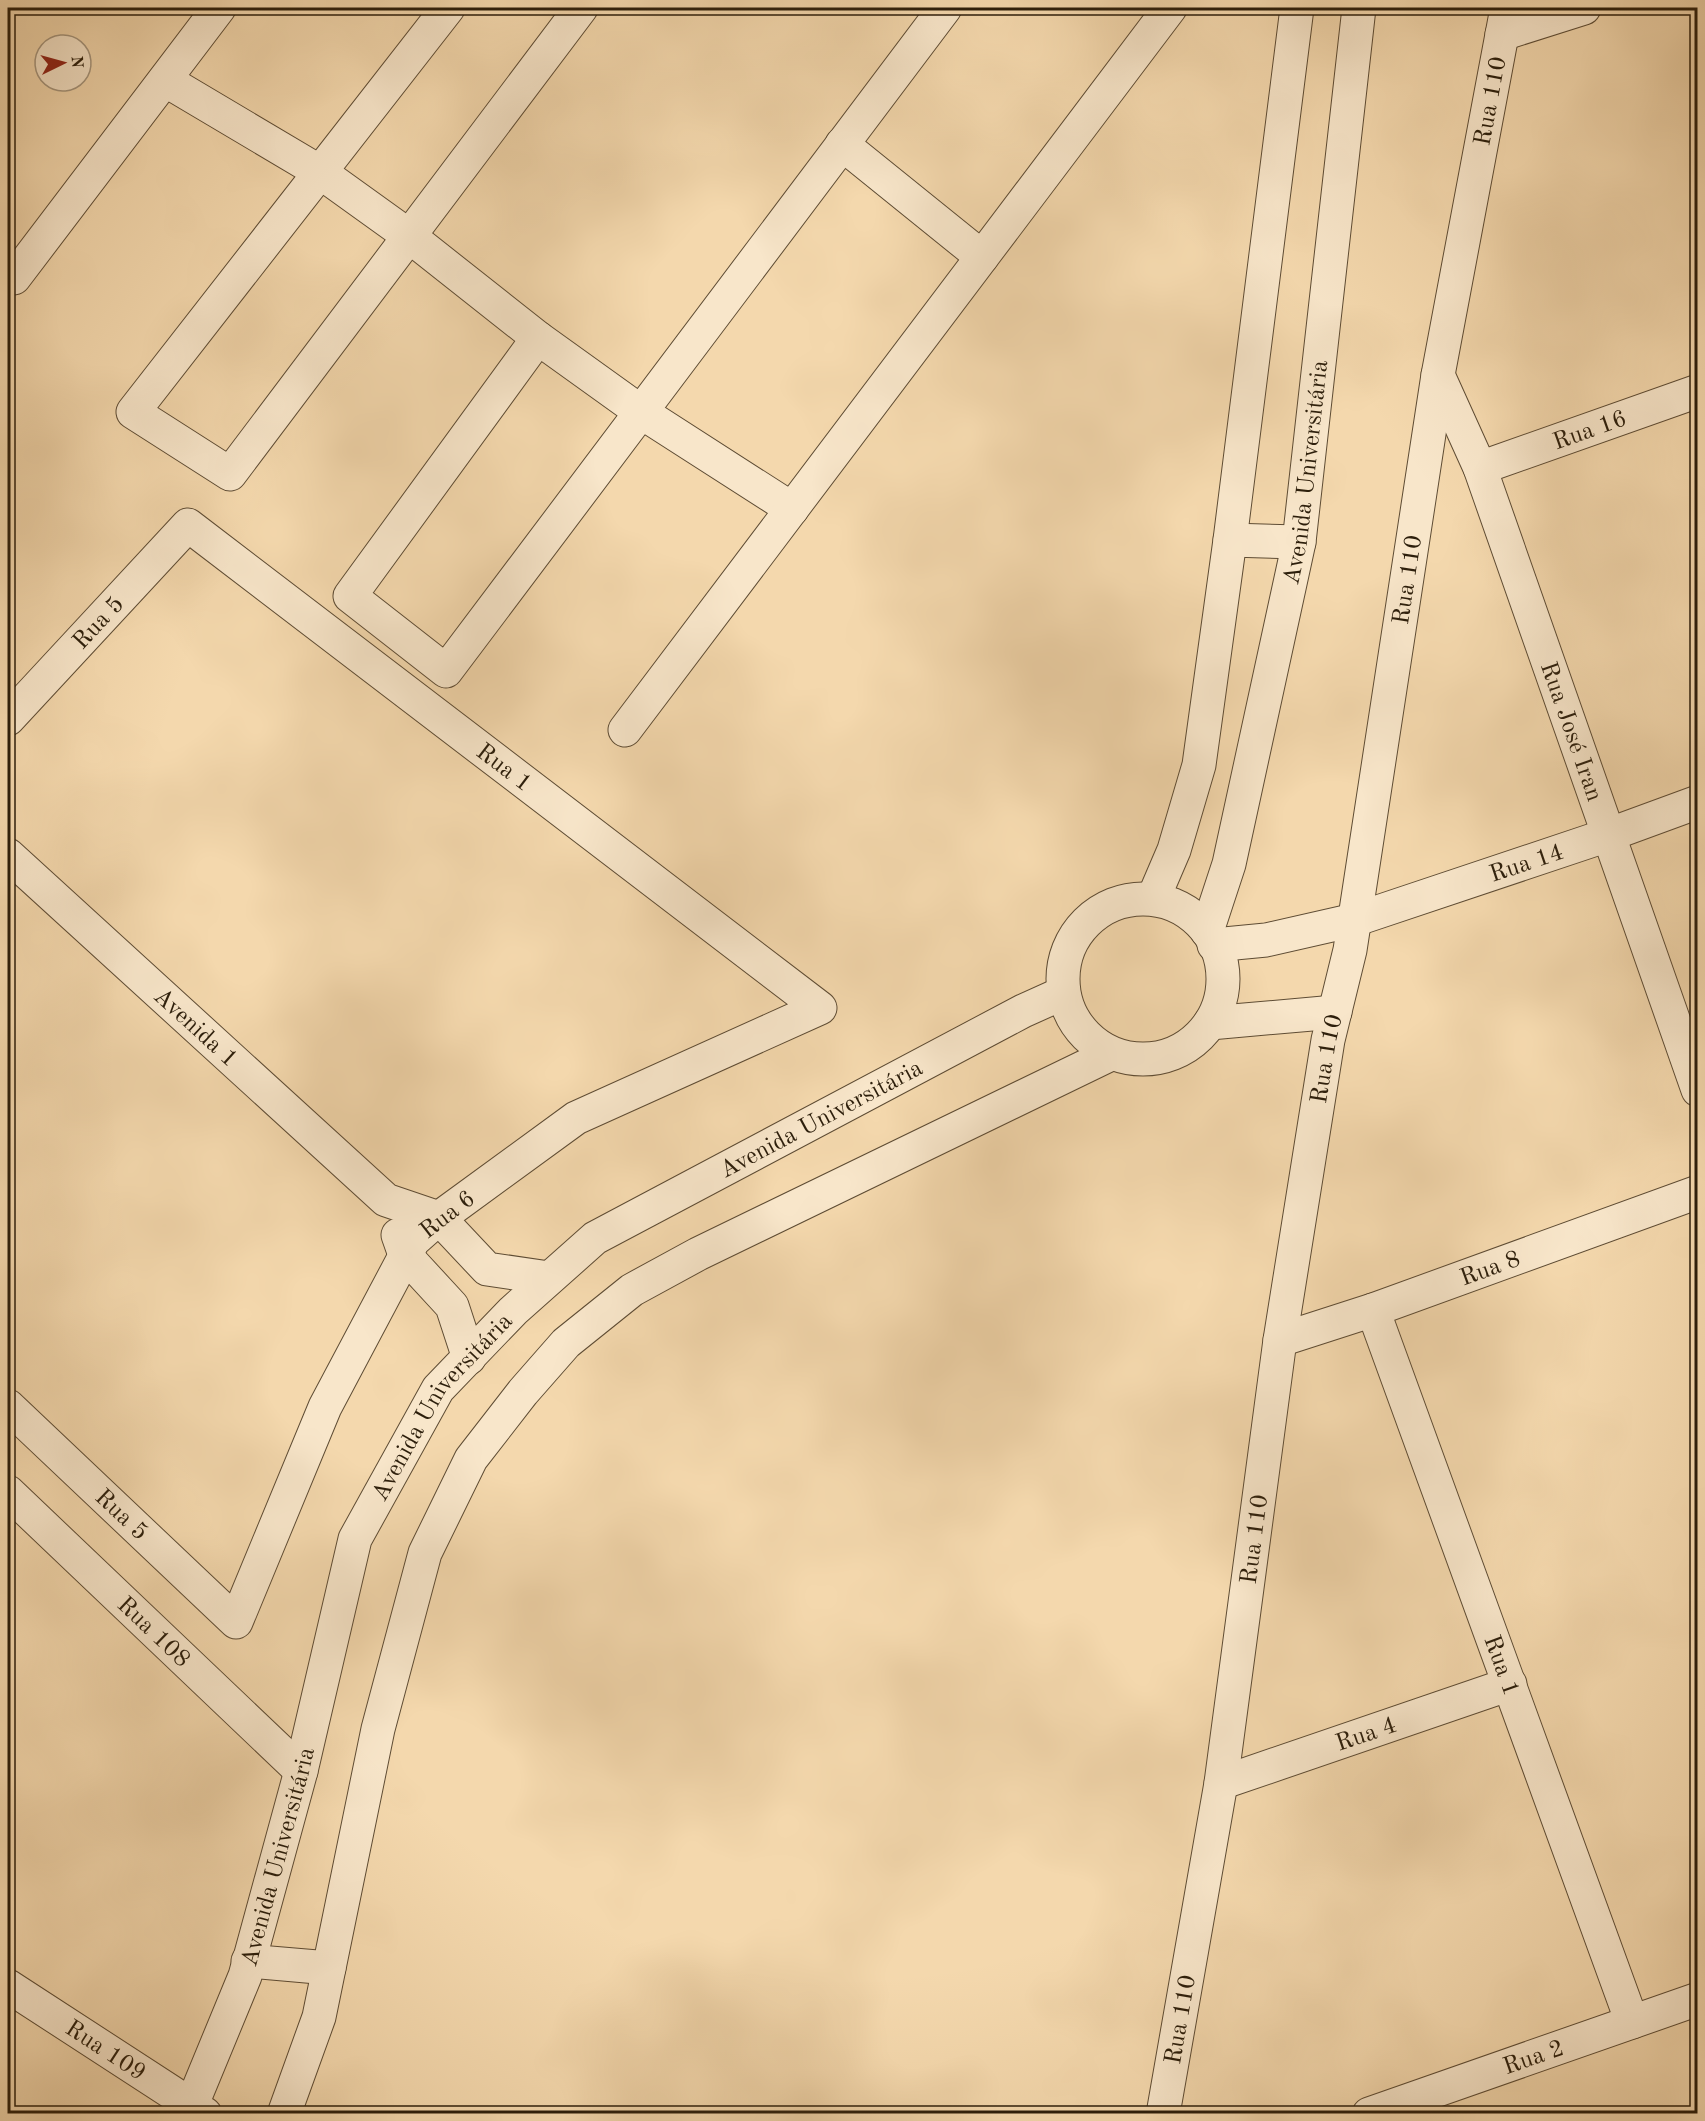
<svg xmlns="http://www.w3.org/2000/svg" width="1705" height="2121" font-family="'Old Standard TT',serif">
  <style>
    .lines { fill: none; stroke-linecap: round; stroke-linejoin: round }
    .minor-casing { stroke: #5e4c34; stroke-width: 35 }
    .minor { stroke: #f8e6ca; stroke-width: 33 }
    .labels { text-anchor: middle; stroke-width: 5; stroke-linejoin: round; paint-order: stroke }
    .street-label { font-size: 24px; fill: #2c1e0b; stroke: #f8e6ca }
  </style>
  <rect width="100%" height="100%" fill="#f4d8ad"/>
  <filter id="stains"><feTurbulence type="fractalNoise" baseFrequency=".00333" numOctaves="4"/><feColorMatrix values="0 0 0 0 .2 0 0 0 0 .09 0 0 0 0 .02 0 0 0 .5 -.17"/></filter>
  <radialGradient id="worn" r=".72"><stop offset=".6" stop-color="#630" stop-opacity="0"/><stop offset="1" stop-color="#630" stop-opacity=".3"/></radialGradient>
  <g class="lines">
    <g class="minor-casing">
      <g id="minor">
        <path d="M448,8L133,412L230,474L581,8"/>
        <path d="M1502,34L1584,8"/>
        <path d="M165,80L320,172L409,236L538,338L641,412L792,509"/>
        <path d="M842,144L982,257"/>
        <path d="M14,278L219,8"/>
        <path d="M538,338L350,596L446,671L945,8"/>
        <path id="s1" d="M1438,375L1480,468L1698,1090"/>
        <path id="s2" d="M1480,468L1698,391"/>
        <path d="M1230,540L1299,542"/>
        <path id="s3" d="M8,719L188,525L820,1008L576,1118L439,1218L413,1241L325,1407L236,1622L8,1406"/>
        <path d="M625,730L1170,8"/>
        <path id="s4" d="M8,855L386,1200L439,1218L487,1269L549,1278"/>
        <path d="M1153,899L1174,850L1199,765L1230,540L1297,8"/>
        <circle cx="1143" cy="979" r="80"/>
        <path id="s5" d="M1207,931L1229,864L1299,542L1359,8"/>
        <path id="s6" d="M1214,945L1266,940L1354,920L1608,835L1698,802"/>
        <path d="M1210,1023L1335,1012"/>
        <path d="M398,1235L405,1255L452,1306L469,1358"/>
        <path id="s7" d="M1373,1310L1632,2022"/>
        <path id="s8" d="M1280,1340L1373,1310L1698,1192"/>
        <path id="s9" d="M8,1492L301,1771"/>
        <path id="s10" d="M1221,1783L1510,1684"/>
        <path d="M248,1961L329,1968"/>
        <path id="s11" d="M8,1986L205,2114"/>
        <path id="s12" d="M188,2114L245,1976L301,1771L355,1539L438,1389L513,1311L595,1238L1023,1011L1063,993"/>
        <path d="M284,2114L319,2017L378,1729L425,1553L471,1459L523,1392L566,1343L632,1290L698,1254L1111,1054"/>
        <path id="s13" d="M1163,2114L1221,1783L1280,1340L1328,1040L1350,950L1438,375L1507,8"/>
        <path id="s14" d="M1369,2114L1698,1999"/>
      </g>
    </g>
    <use href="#minor" class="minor"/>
  </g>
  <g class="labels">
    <g class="street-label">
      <text dy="8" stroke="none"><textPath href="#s13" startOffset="2040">Rua 110</textPath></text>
      <text dy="8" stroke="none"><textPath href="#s2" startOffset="116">Rua 16</textPath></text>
      <text dy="8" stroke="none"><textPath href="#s5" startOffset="470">Avenida Universitária</textPath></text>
      <text dy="8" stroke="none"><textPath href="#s13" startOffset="1554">Rua 110</textPath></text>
      <text dy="8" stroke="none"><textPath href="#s3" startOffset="132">Rua 5</textPath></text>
      <text dy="8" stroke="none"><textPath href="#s1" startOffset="381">Rua José Iran</textPath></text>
      <text dy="8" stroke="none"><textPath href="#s3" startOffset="663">Rua 1</textPath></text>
      <text dy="8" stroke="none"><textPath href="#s6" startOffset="324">Rua 14</textPath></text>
      <text dy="8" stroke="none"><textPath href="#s4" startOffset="255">Avenida 1</textPath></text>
      <text dy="8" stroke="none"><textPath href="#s13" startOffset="1068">Rua 110</textPath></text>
      <text dy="8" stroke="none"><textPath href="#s12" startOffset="1245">Avenida Universitária</textPath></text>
      <text transform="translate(447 1214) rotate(-38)" y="8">Rua 6</text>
      <text dy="8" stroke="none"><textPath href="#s8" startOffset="222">Rua 8</textPath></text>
      <text dy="8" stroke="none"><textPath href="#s12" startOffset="759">Avenida Universitária</textPath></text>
      <text transform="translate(122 1514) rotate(43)" y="8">Rua 5</text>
      <text dy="8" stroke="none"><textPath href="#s13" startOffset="582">Rua 110</textPath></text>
      <text dy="8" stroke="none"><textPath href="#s9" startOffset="202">Rua 108</textPath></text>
      <text dy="8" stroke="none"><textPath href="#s7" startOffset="378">Rua 1</textPath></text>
      <text dy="8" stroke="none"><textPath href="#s10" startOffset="153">Rua 4</textPath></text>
      <text dy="8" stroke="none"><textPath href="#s12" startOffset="273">Avenida Universitária</textPath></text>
      <text dy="8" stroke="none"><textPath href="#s13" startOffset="96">Rua 110</textPath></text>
      <text dy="8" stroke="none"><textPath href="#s11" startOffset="117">Rua 109</textPath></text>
      <text dy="8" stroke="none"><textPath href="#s14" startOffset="174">Rua 2</textPath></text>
    </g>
  </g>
  <rect width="1705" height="2121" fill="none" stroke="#f4d8ad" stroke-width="30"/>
  <rect x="9" y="9" width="1687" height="2103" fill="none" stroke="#2c1e0b" stroke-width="3"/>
  <rect x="15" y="15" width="1675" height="2091" fill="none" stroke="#2c1e0b" stroke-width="1.5"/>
  <g transform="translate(63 63) rotate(85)"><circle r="28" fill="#f8e6ca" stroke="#a6967e" stroke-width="1.5"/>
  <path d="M0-4.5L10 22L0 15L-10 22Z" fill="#8f2418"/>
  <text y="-9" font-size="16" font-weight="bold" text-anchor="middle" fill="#2c1e0b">N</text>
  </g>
  <rect width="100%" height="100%" filter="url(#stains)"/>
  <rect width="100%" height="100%" fill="url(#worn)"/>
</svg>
